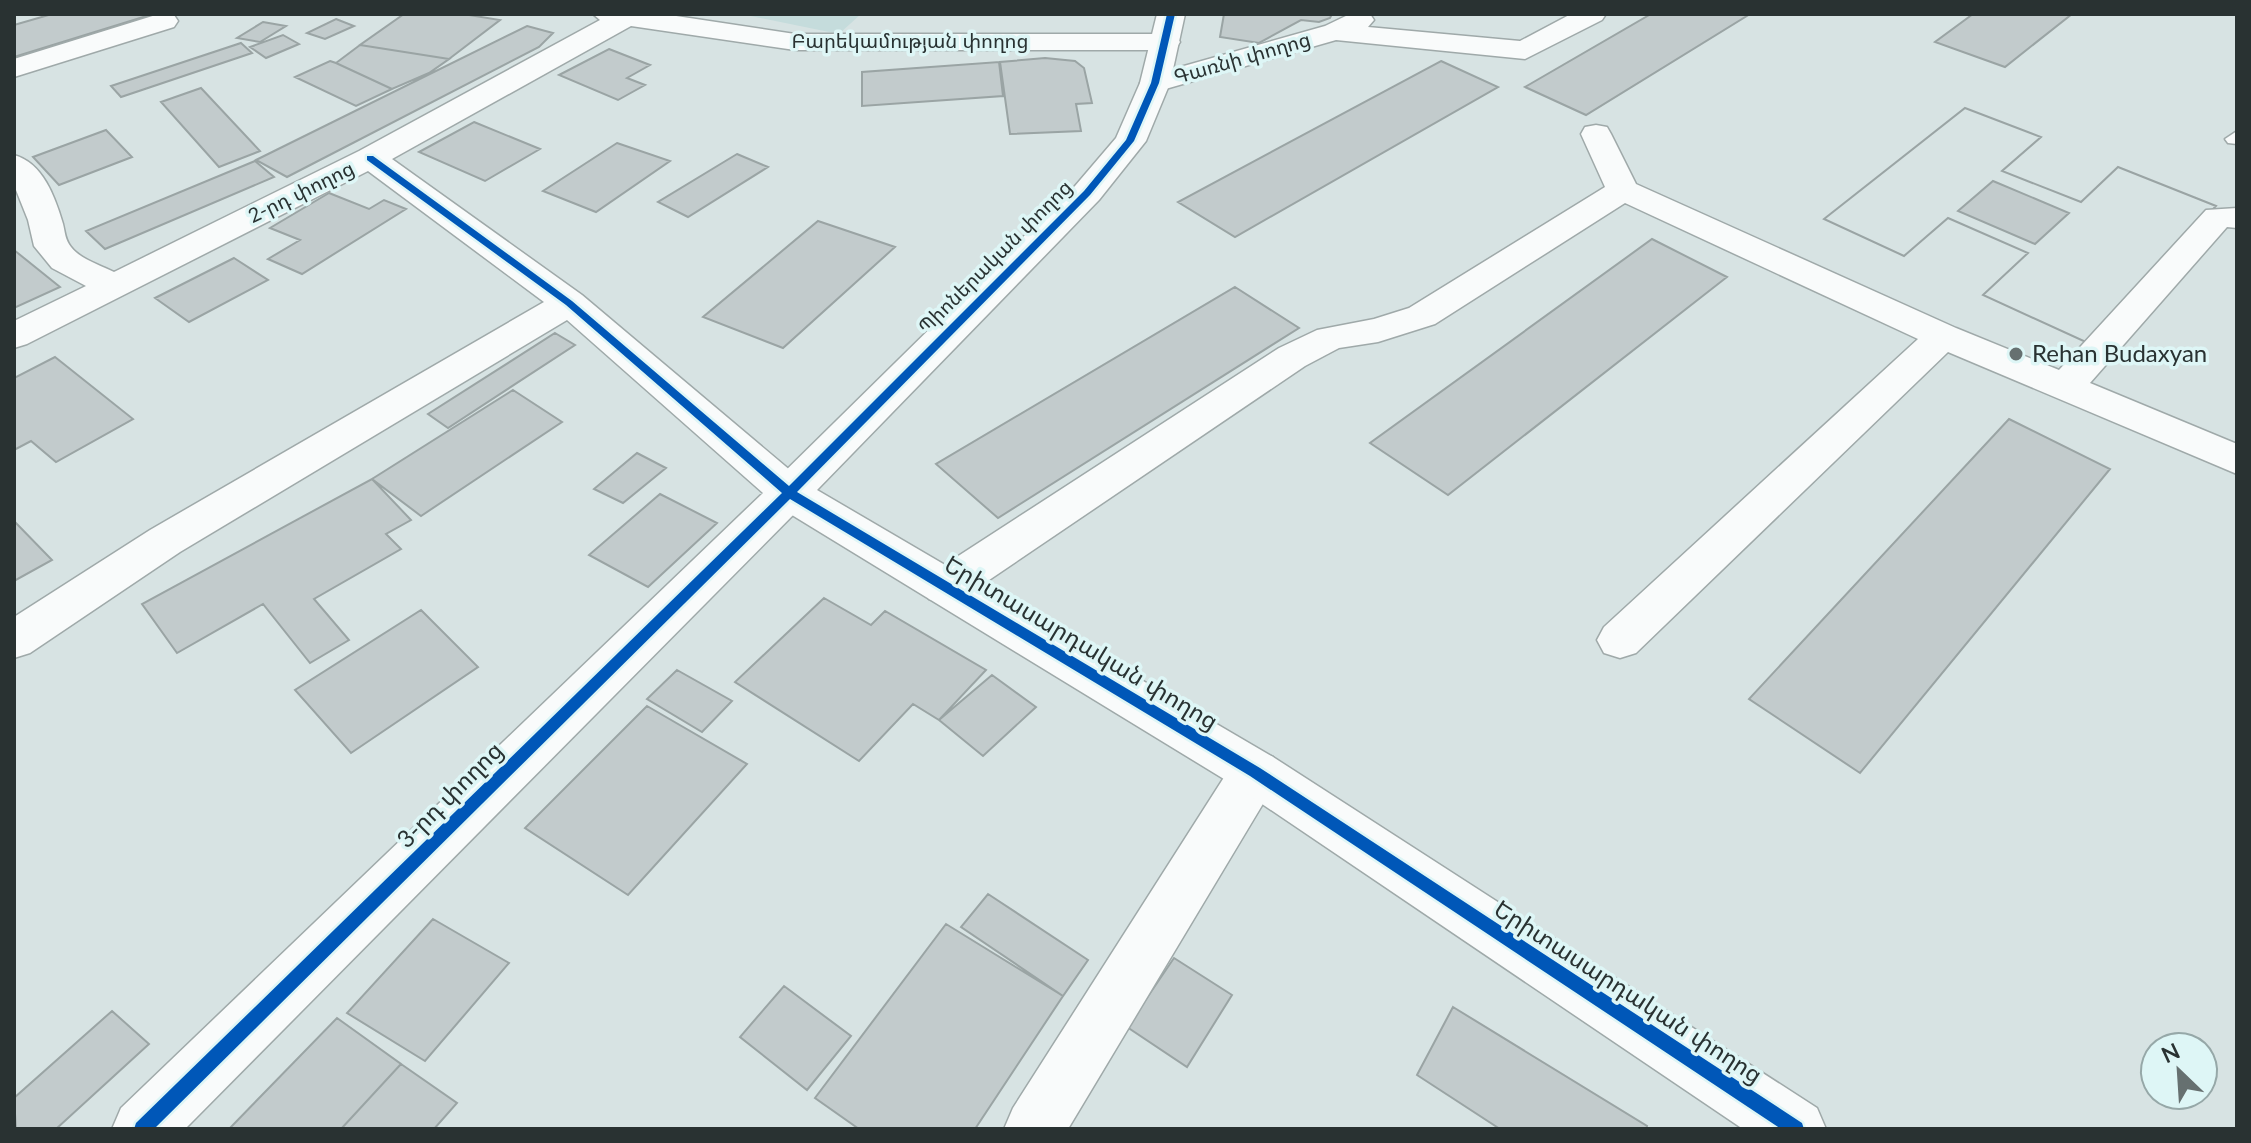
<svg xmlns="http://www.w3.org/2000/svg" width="2251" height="1143" font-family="Lato,'Noto Sans Armenian',sans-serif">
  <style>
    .built { fill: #c5dcdc }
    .building { fill: #c2cbcc; stroke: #9aa4a4; stroke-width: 2; fill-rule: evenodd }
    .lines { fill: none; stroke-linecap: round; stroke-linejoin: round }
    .service-casing { stroke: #9fa9a9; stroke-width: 3 }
    .minor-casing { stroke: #9fa9a9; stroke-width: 3 }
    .tertiary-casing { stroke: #9fa9a9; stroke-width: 3 }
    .service { fill: #f9fbfb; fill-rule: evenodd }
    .minor { fill: #f9fbfb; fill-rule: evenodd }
    .tertiary { fill: #f9fbfb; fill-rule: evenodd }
    .cycleway-casing { stroke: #def6f6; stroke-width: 5 }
    .cycleway { fill: #0057b8; fill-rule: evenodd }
    .poi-dot { fill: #667070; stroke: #def6f6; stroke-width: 3 }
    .labels { text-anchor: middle; stroke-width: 7; stroke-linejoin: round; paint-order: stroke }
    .far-street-label { font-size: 20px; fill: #293232; stroke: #def6f6 }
    .poi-label { font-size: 24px; fill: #293232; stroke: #def6f6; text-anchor: start }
    .street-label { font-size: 24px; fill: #293232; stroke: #def6f6 }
  </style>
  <rect width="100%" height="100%" fill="#d7e3e3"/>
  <path class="built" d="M741,14H861L839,34Z"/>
  <path class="building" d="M52,14H153L14,57V25Z
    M404,14H463L500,20L449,59L360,45Z
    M1224,14H1332L1330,18L1319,22L1301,20L1259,43L1220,37Z
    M1651,14H1750L1586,115L1525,87Z
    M1973,14H2072L2005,67L1935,42Z
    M336,19L354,26L325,39L307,33Z
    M263,22L286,26L260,42L237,38Z
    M527,26L553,33L539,47L287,177L256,160Z
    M283,35L299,44L266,58L250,47Z
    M241,43L252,53L121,97L111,86Z
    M360,45L449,59L429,73L392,89L336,63Z
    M609,49L650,65L627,78L645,85L618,100L559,75Z
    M1045,58L1075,61L1084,68L1092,103L1076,104L1081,131L1010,134L1000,62Z
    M330,61L336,63L392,89L356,106L295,77Z
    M1441,61L1498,87L1235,237L1178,202Z
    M999,62L1003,96L862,106V72Z
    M201,88L260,151L219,167L161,102Z
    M1965,108L2041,137L2002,171L2081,202L2118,167L2216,206L2088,343L1983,295L2028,253L1948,218L1904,256L1824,219ZM1993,181L2069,213L2035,244L1958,211Z
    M1965,108L2041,137L2002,171L2081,202L2118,167L2216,206L2088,343L1983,295L2028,253L1948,218L1904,256L1824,219Z
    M474,122L540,149L485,181L419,152Z
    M106,130L132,157L59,185L33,157Z
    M617,143L670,161L596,212L543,191Z
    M737,154L768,167L688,217L658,202Z
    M255,161L274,177L105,249L86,231Z
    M329,193L369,209L384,200L406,209L302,274L268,259L300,240L270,228Z
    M818,221L895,247L783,348L703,317Z
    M1652,239L1727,277L1448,495L1370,443Z
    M14,250L60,287L14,308Z
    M234,258L268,280L189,322L155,298Z
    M1235,287L1299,328L998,518L936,464Z
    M555,333L575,345L448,428L428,414Z
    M55,357L133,419L56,462L31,441L14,450V378Z
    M513,390L562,422L421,516L372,479Z
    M2009,419L2110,469L1860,773L1749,699Z
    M637,453L666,468L623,503L594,489Z
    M372,479L411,520L386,534L401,549L314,599L349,640L310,663L263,604L177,653L142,604Z
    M660,494L717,523L648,587L589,555Z
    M14,521L52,560L14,581Z
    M824,598L871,625L885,611L986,670L939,720L913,704L859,761L735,682Z
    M421,610L478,667L351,753L295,690Z
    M677,670L732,701L702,732L647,699Z
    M992,675L1036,707L983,756L939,720Z
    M647,706L747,764L628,895L525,828Z
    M988,894L1088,960L1063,996L961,927Z
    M433,919L509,963L425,1061L347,1013Z
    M946,924L1063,996L975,1129H859L815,1098Z
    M1174,958L1232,995L1187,1067L1127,1027Z
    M784,986L851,1036L807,1090L740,1037Z
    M1453,1007L1647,1126L1646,1129H1500L1417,1075Z
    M112,1011L149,1044L56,1129H16L14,1098Z
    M337,1018L401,1064L341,1129H229Z
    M401,1064L457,1103L434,1129H341Z"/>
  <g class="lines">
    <g class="service-casing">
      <path id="service" d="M2237,131V144L2228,143L2225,139Z"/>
    </g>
    <g class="minor-casing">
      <path id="minor" d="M159,14L174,15L178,21L174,27L14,77V59Z
        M593,14H663L795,34H1166L1176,36L1180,42L1176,48L1166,50H795L631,26L392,159L582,295L804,482L810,493L804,504L185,1129H112L121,1108L763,493L567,320L180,552L30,653L14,658V617L150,530L544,302L368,171L27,344L14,348V321L86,286L52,268L34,246L28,220L14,185V155C43,163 55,197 63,224C65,232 65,240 71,247C80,259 100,265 114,272L359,151L600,20Z
        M1350,14H1370L1374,20L1368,27L1520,41L1571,14H1606L1602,20L1525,59L1336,40L1155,92L1145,89L1140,83L1145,77L1325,26Z
        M1596,125L1607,127L1611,134L1636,184L1956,328L2059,370L2206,210L2237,208V228L2227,227L2090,383L2237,444V474L1948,352L1636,653L1620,658L1604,653L1597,640L1604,627L1918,339L1625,203L1435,324L1378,342L1339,348L1305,366L961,599L945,604L929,599L923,587L929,575L1279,348L1317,330L1374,319L1409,308L1605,187L1581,134L1585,127Z
        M1255,750L1273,757L1280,772L1273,787L1068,1129H1004L1013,1108L1237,757Z"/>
    </g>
    <g class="tertiary-casing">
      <path id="tertiary" d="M1157,14H1185L1170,83L1146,141L1099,200L817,490L1273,757L1817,1108L1826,1129H1743L1237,787L774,504L768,493L774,482L1075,186L1116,138L1140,83Z"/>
    </g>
    <use href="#service" class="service"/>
    <use href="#minor" class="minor"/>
    <use href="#tertiary" class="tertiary"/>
    <g class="cycleway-casing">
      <path id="cycleway" d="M1167,14H1175L1159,83L1134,141L1090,195L797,492L1260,768L1802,1123L1804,1129H1781L1250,776L790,499L154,1129H134L136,1123L782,493L566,305L367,160V156H373L572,301L789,486L1084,191L1126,140L1151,83Z"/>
    </g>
    <use href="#cycleway" class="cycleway"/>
  </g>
  <circle class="poi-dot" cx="2016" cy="354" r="8"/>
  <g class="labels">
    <g class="far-street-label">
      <text x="910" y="48">Բարեկամության փողոց</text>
      <text transform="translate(1242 58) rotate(-16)" y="7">Գառնի փողոց</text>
      <text transform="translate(301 192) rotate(-26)" y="7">2-րդ փողոց</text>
      <text transform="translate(995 257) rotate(-45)" y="7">Պիոներական փողոց</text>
    </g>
    <g class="poi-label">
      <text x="2032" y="362">Rehan Budaxyan</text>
    </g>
    <g class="street-label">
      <text transform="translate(1081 643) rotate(31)" y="8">Երիտասարդական փողոց</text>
      <text transform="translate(450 795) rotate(-45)" y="8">3-րդ փողոց</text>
      <text transform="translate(1628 992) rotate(33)" y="8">Երիտասարդական փողոց</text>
    </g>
  </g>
  <rect width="2251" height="1143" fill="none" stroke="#293232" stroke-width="32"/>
  <g transform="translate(2179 1071) rotate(335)"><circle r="38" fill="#def6f6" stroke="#96a8a8" stroke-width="2"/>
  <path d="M0-6L14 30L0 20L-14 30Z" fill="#667070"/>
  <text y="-12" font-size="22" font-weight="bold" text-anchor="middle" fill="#293232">N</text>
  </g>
</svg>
